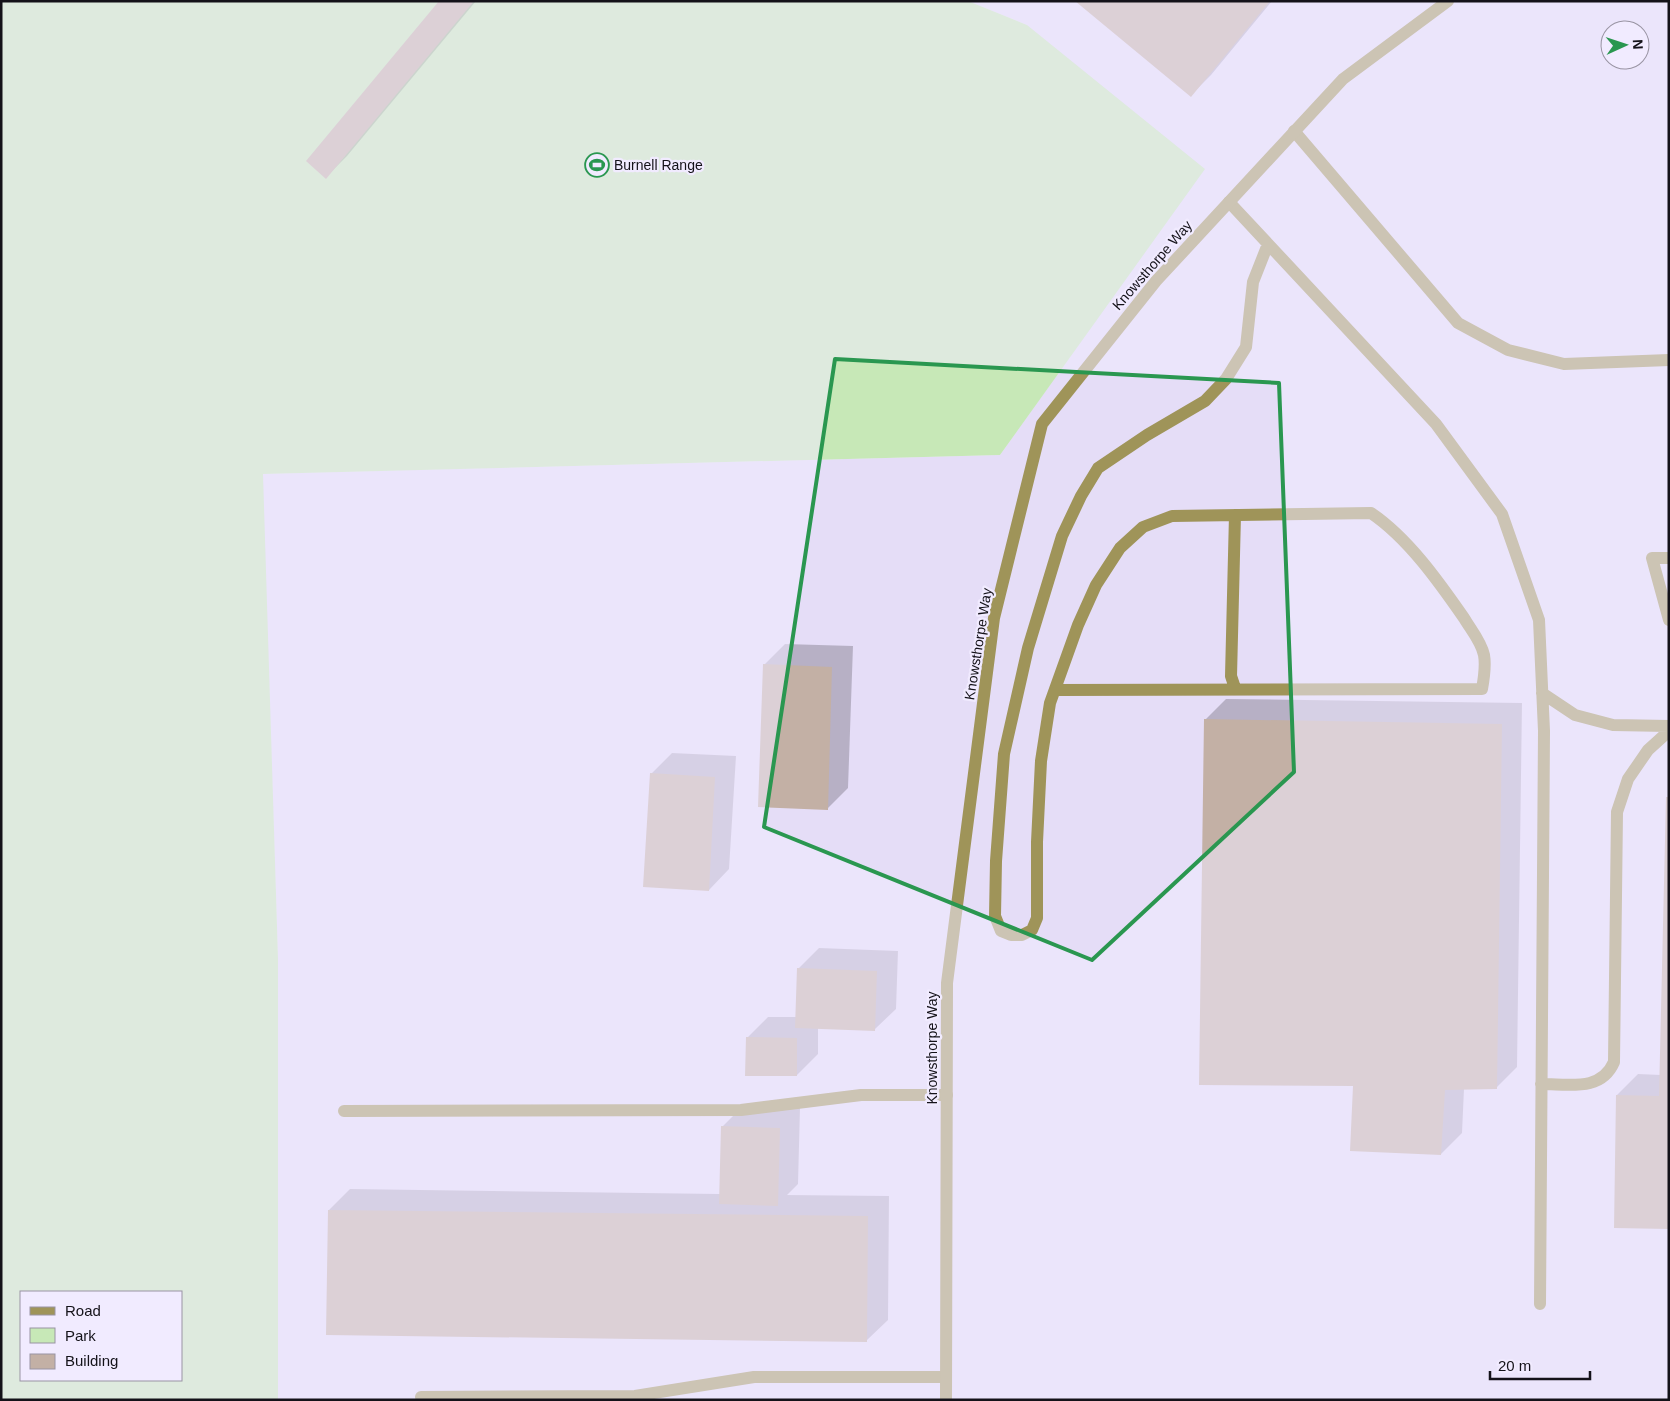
<svg xmlns="http://www.w3.org/2000/svg" width="1670" height="1401" font-family="Helvetica,sans-serif">
  <style>
    .built { fill: #e5ddf7; fill-rule: evenodd }
    .green { fill: #c7e8b7; fill-rule: evenodd }
    .shadow { fill: #0003 }
    .building { fill: #c3b0a5 }
    .lines { fill: none; stroke-linecap: round; stroke-linejoin: round }
    .service { stroke: #9f9459; stroke-width: 12 }
    .minor { stroke: #9f9459; stroke-width: 12 }
    .marked { fill: none; stroke: #2a9750; stroke-width: 4; stroke-linejoin: round }
    .labels { text-anchor: middle; stroke-width: 4.5; stroke-linejoin: round; paint-order: stroke }
    .poi-label { font-size: 14px; fill: #141219; stroke: #f1ebff; text-anchor: start }
    .street-label { font-size: 14px; fill: #141219; stroke: #f1ebff }
  </style>
  <rect width="100%" height="100%" fill="#f1ebff"/>
  <path class="built" d="M968,1H1669V1400H278V958L262,474L1000,455L1087,333L1027,25ZM1610,30H1640V60H1610Z"/>
  <path class="green" d="M1,1H968L1027,25L1205,169L1000,455L263,474L278,958V1400H1ZM21,1292H181V1380H21Z"/>
  <path class="shadow" d="M441,1H476L347,156L326,177Z
    M1077,1H1272L1211,75L1191,95Z
    M785,644L853,646L848,788L827,809L764,665Z
    M1226,699L1522,703L1517,1067L1496,1088L1464,1089L1462,1133L1441,1154L1354,1085L1205,720Z
    M672,753L736,756L729,869L709,890L651,774Z
    M1669,796V1228L1617,1095L1638,1074L1661,1075L1667,798Z
    M819,948L898,951L896,1009L875,1029L818,1027V1054L797,1075L747,1038L768,1017H797L798,969Z
    M743,1106L800,1108L798,1184L787,1195L889,1196L888,1320L867,1340L329,1210L350,1189L720,1194L722,1127Z"/>
  <path class="building" d="M439,1H474L326,179L306,161Z
    M1075,1H1270L1191,97Z
    M763,664L832,667L828,810L758,807Z
    M1204,719L1502,724L1497,1089L1445,1090L1441,1155L1350,1151L1353,1086L1199,1085Z
    M650,773L715,777L709,891L643,887Z
    M1666,797H1669V1229L1614,1228L1616,1095L1659,1096Z
    M797,968L877,971L875,1031L795,1028Z
    M746,1037L797,1038V1076H745Z
    M721,1126L780,1128L778,1206L719,1204Z
    M328,1210L868,1216L867,1342L326,1335Z"/>
  <g class="lines">
    <path class="service" d="M1294,131L1458,323L1508,350L1564,364L1669,360
      M1229,202L1436,424L1502,514L1539,620L1544,731L1540,1304
      M1235,515L1231,676L1235,688
      M1669,558H1652L1669,620
      M1055,690L1482,689C1484,678 1486,666 1484,655C1481,641 1471,630 1464,618C1439,582 1408,538 1371,513L1172,516L1143,527L1120,548L1096,585L1078,625L1050,703L1041,761L1037,842V918L1032,930L1022,935H1011L1001,931L995,916L996,861L1004,754L1028,648L1062,536L1081,496L1098,468L1147,435L1205,401L1226,379L1246,347L1253,282L1268,244
      M1542,693L1575,715L1613,725L1669,726
      M1541,1084C1569,1084 1601,1092 1614,1062L1617,812L1628,779L1648,750L1669,731
      M344,1111L741,1110L861,1095H947
      M421,1397L635,1396L754,1377H946"/>
    <path class="minor" d="M946,1400L947,983L994,618L1042,424L1156,281L1343,79L1448,1"/>
  </g>
  <path d="M0 0H1670V1401H0ZM835,359L1279,383L1294,772L1092,960L764,827Z" fill="#f1ebff" fill-opacity=".55" fill-rule="evenodd"/>
  <path class="marked" d="M835,359L1279,383L1294,772L1092,960L764,827Z"/>
  <defs>
    <g id="stadium-ring" transform="scale(1.25)"><circle r="9.5" fill="#f1ebff" stroke="#2a9750" stroke-width="1.5"/><path d="M0-5a6.5 5 0 1 0 0 10a6.5 5 0 1 0 0-10ZM-3.5-1.8h7v3.6h-7Z" fill="#2a9750"/></g>
  </defs>
  <g fill-rule="evenodd">
    <use href="#stadium-ring" x="597" y="165"/>
  </g>
  <g class="labels">
    <g class="poi-label">
      <text x="614" y="170">Burnell Range</text>
    </g>
    <g class="street-label">
      <text transform="translate(1152 265) rotate(-49)" y="5">Knowsthorpe Way</text>
      <text transform="translate(978 644) rotate(-81)" y="5">Knowsthorpe Way</text>
      <text transform="translate(932 1048) rotate(-90)" y="5">Knowsthorpe Way</text>
    </g>
  </g>
  <rect width="1670" height="1401" fill="none" stroke="#141219" stroke-width="5"/>
  <rect x="20" y="1291" width="162" height="90" fill="#f1ebff" stroke="#9994a3"/>
  <rect x="30" y="1307" width="25" height="8" fill="#9f9459" stroke="#9994a3"/>
  <text x="65" y="1316" font-size="15" fill="#141219">Road</text>
  <rect x="30" y="1328" width="25" height="15" fill="#c7e8b7" stroke="#9994a3"/>
  <text x="65" y="1341" font-size="15" fill="#141219">Park</text>
  <rect x="30" y="1354" width="25" height="15" fill="#c3b0a5" stroke="#9994a3"/>
  <text x="65" y="1366" font-size="15" fill="#141219">Building</text>
  <g transform="translate(1625 45) rotate(87)"><circle r="24" fill="#f1ebff" stroke="#9994a3"/>
  <path d="M0-4L9 19L0 12L-9 19Z" fill="#2a9750"/>
  <text y="-8" font-size="14" font-weight="bold" text-anchor="middle" fill="#141219">N</text>
  </g>
  <path d="M1490 1371v8h100v-8" fill="none" stroke="#141219" stroke-width="2.5"/>
  <text x="1498" y="1371" font-size="15" fill="#141219" stroke="#f1ebff" stroke-width="4" paint-order="stroke">20 m</text>
</svg>
